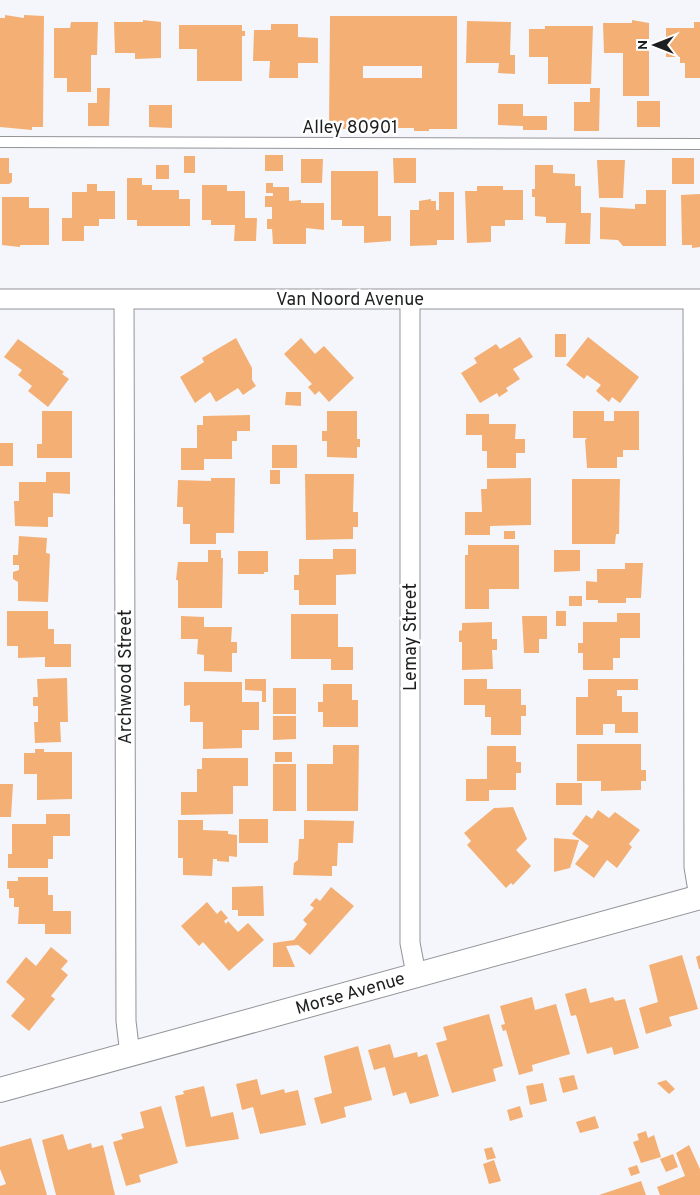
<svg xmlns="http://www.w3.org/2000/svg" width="700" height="1195" font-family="Overpass,sans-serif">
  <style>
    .building { fill: #f4af74; fill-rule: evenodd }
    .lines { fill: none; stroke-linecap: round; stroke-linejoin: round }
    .service-casing { stroke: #929498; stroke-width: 12 }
    .minor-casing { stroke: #929498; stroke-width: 21 }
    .tertiary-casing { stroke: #929498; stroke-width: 26 }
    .service { stroke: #fff; stroke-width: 10 }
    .minor { stroke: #fff; stroke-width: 19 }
    .tertiary { stroke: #fff; stroke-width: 24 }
    .labels { text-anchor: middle; stroke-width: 5; stroke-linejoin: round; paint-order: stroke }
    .street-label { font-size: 18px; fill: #1d1e1f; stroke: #fff }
  </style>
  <rect width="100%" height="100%" fill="#f5f6fb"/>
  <path class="building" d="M5,15L24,18V15L44,16L43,127H32V130L0,127V18H5Z
    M330,16H457V129H429V131H414V128H392V131L374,128V131H364V129H329ZM363,66H422V78H363Z
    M143,20L161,22V58L135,59V53H115L114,22H143Z
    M632,20L649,23V96H623V53H604L603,23H632Z
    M467,21L511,22L510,55H515V74L498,73L499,63H466Z
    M71,22H98L97,55H91V92H67V78H54V28H70Z
    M694,22H700V78H685V63H680V57H666V28H694Z
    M271,24H298V37L318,38V63H298V78H269L270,61H253L254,30H271Z
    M179,25H242V31H245V36H242V81H197V49H179Z
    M545,26H593L591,84H548V57H529V29H545Z
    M97,88H110L109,126H88V103H97Z
    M590,88H600L599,131H574V102H590Z
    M637,101H660V127H637Z
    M498,104H523V116H547V130H523V126L498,125Z
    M149,105H172V128L149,127Z
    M265,155H283V171H265Z
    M184,156H195V173H184Z
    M0,158H9V173H12V182L9,184H0Z
    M393,158H416V183H394Z
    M672,158H694V184H672Z
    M301,159H323L322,183H301Z
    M597,160H625L623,198H599Z
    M156,165H169V179H156Z
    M535,165H553V173L575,174V186H581V213H591L590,244H565L566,223H546V217L535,216V197H532V189H535Z
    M331,171H378V216H391V241L364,243V226H342V220H331Z
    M127,178H142V185H152V190H179V199H190V226H137V220H127Z
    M266,183H273V187H289V201L301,200V203H324V230L306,228V244H273L272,229H267V219H272V207H265V196H273V193H266Z
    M87,184H97V191H115V219H99V226H84V241H62V218H72V192H87Z
    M202,185H227V191H245V218H257L256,241H234L235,225H211V220H202Z
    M477,186H503V190H523V220H505V226H491V242L467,243L465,191H477Z
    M646,190H666V246H623L618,240L600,239V207L635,209V204H646Z
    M439,192H454V240H437V245L410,246V210H419V201L431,199V201H436V210H439Z
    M700,194V247L692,248V245H682L681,195Z
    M2,197H29V208H49V245H20V247L2,245Z
    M555,334H566V357H555Z
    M520,337L533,357L513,369L520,379L506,388L508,391L499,397L497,393L480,403L461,373L477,363L474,358L496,344L500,349Z
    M588,337L639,377L620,403L612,397L609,402L596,391L601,385L587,375L584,379L566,365Z
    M236,338L252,368V380L256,386L243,395L238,388L216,402L210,392L195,403L180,377L204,362L202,358Z
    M301,338L315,354L324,346L354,378L329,402L319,391L315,395L308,387L312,384L284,354Z
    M18,339L64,372L62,374L69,379L48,407L28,391L32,386L18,375L22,370L4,357Z
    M286,392H301V406L285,405Z
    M42,411H72V458H37V444H42Z
    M327,411H357V439H360V447H357V458L327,457V441H322V431H327Z
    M573,411H604V421H614V411H639V450H623V457H617V468H587L585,440L587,438H573Z
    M466,414H489V424H516L515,439H525V453H516V468H487V451H482V435H466Z
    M250,415V431H237V441H232V459H204V470H181V448H197V425H203V416Z
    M0,443H13V466H0Z
    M272,445H297V468H272Z
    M270,470H280V484H270Z
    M46,472H70V494L53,493V517H48V527L15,526L14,501H19V482H46Z
    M305,474H354L353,512H358V527H353V539L306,540Z
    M211,478H235L234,533H216V544H190V524H183V507H177L178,480L211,481Z
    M531,478V525L490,526V535H465V512H482L481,489H487V479Z
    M572,479H620L619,534H616L615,544H572Z
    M504,531H515V539H504Z
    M19,536L47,538L46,553L50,554L48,602L18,601V582L13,579V572L19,570V565H13V555H18Z
    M468,545H519V589H489V609H465V555H468Z
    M333,549H356V574L336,575V605H299V590H294V575H299V559H333Z
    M208,550H221V558H223L222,608H178V580H176L178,562H208Z
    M554,550H580V571L554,572Z
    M238,551H268V572H264V574H238Z
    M625,563H643L641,598H626V603H598V600H586V581L597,582V569H625Z
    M569,596H582V606H569Z
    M7,611H48V629H54V644H71V667H45V657L18,658V646H7Z
    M556,611H566V626H556Z
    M617,613H640V638H620V658H613V670H583V653H578V643H583V622H617Z
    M291,614H338V647H353V670H331V659H291Z
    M181,616L204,617V627H232L231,642H237V653H232V672L204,671V655L197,654L198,639H181Z
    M522,616H547V639H539V653H524Z
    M492,622V639H497V650H492L493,669L462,670V642H459V631L462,630V623Z
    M67,678L68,722H60L61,742L35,743L34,722H38V706H33V697H38L37,679Z
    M245,679H266V702H262V691L245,690Z
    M464,679H487V689H521V705H526V716H521V735H491V717H485V705H464Z
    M588,679H638V690H617V696H622V712H638V733H615V724H603V735H576V697H588Z
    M184,682H242V702H259V730H242V748L203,749V722H190V705L184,706Z
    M323,684H352V700H358V727H323V712H318V702H323Z
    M273,688H296V714H273Z
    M273,716H296V739L273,740Z
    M577,744H641V770H646V781H641V790L601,791V781H577Z
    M333,745H359L358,811H307V764H333Z
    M487,746H516V762H521V773H516V790H489V801H466V779H487Z
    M35,749H44V752H72V799L37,800V774H24V753H35Z
    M275,752H292V762H275Z
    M202,758H248V786H233V814L181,815V792H197V769H202Z
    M273,764H296V811H273Z
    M556,783H582V805H556Z
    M0,784H13L11,817H0Z
    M513,807L527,839L516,850L531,866L513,885L511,883L506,888L467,845L471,841L464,833L494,808Z
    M598,810L609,818L615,812L640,830L629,844L632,847L617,868L607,860L594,878L575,864L589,846L572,834L586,815L592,819Z
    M46,814H70V836H53V859H48V868H8V854H12V824H46Z
    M239,819H268V843H239Z
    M178,820H203V830L228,831V834L237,835V857L229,856V862L217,861V859H213L212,876L183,875V858H178Z
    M304,820L354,821L353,843H338L337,866H332V876L293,875L294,863L298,860L299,839H304Z
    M554,838L579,840L570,868L554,872Z
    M18,877H48V895H53V911H71V934H45V924H18L19,907H14V898H9V889H7V881H18Z
    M263,886L264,916H238V910H232V887Z
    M331,887L354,906L310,955L298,945L286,946L295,967H273V943L294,940L307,924L303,920L314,908L310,905L316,898L320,901Z
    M207,902L217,914L221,910L228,918L224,921L226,924L228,921L238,932L248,923L264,940L229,971L203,942L199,946L181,926Z
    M51,947L68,961L61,969L68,975L51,996L55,999L29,1031L11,1016L25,999L6,982L26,957L36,966Z
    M682,955L698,1009L669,1017L672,1026L646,1034L639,1008L658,1002L649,965Z
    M700,955V969H699L696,957Z
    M586,988L590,1003L613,997L615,1001L625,999L639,1048L614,1055L612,1047L587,1054L576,1015L571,1016L565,994Z
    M532,997L535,1010L556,1004L570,1054L532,1065L533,1071L519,1075L506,1030L503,1031L501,1025L505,1024L500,1006Z
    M489,1014L503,1066L493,1069L496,1081L452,1093L436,1043L447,1040L443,1027Z
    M390,1044L394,1058L417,1052L418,1057L427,1054L439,1096L410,1104L406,1092L393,1096L385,1067L374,1070L368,1050Z
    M358,1046L372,1100L344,1107L346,1117L321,1124L314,1098L332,1093L324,1056Z
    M574,1075L578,1089L563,1093L559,1078Z
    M257,1079L261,1095L284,1089L285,1093L298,1090L306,1125L260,1134L253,1107L242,1110L236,1084Z
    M666,1080L675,1089L669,1094L657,1083Z
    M543,1083L547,1101L530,1105L526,1086Z
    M204,1086L211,1117L233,1112L239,1139L186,1147L175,1096L184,1094L183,1091Z
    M161,1106L178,1163L139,1175L141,1182L126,1186L113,1142L123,1139L121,1134L144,1128L140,1112Z
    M520,1106L523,1117L510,1121L507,1110Z
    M595,1116L599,1128L580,1133L576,1122Z
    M646,1131L648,1138L654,1135L661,1157L641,1163L633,1142L639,1140L637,1134Z
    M63,1134L68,1150L91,1143L92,1148L103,1145L115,1195H56L42,1140Z
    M31,1138L47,1195H0V1186L6,1184L0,1169V1147Z
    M689,1145L700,1169V1195H660L657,1187L685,1176L676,1153Z
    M492,1147L496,1158L487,1160L484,1149Z
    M673,1154L678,1167L666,1172L660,1159Z
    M494,1160L501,1181L489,1184L483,1164Z
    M637,1165L640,1173L631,1176L628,1168Z
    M641,1181L646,1195H599Z"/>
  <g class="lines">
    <g class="service-casing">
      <path id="service" d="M0,142L700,144"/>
    </g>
    <g class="minor-casing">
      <path id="minor" d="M0,299H700
        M124,299L126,1021L130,1055
        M410,299V943L416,974
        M693,299L694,867L699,897"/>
    </g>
    <g class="tertiary-casing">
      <path id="tertiary" d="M0,1090L700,897"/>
    </g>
    <use href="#service" class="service"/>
    <use href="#minor" class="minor"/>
    <use href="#tertiary" class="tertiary"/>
  </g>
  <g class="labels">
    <g class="street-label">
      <text x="350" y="133">Alley 80901</text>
      <text x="350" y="305">Van Noord Avenue</text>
      <text transform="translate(410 637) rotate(-90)" y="6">Lemay Street</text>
      <text transform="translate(125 677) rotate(-90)" y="6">Archwood Street</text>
      <text transform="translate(350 993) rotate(-16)" y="6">Morse Avenue</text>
    </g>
  </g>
  <g transform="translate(655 45) rotate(270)" stroke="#ffffff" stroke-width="4" paint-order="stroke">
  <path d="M0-4L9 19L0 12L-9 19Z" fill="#1d1e1f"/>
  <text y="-8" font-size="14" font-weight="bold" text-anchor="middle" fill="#1d1e1f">N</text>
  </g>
</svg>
